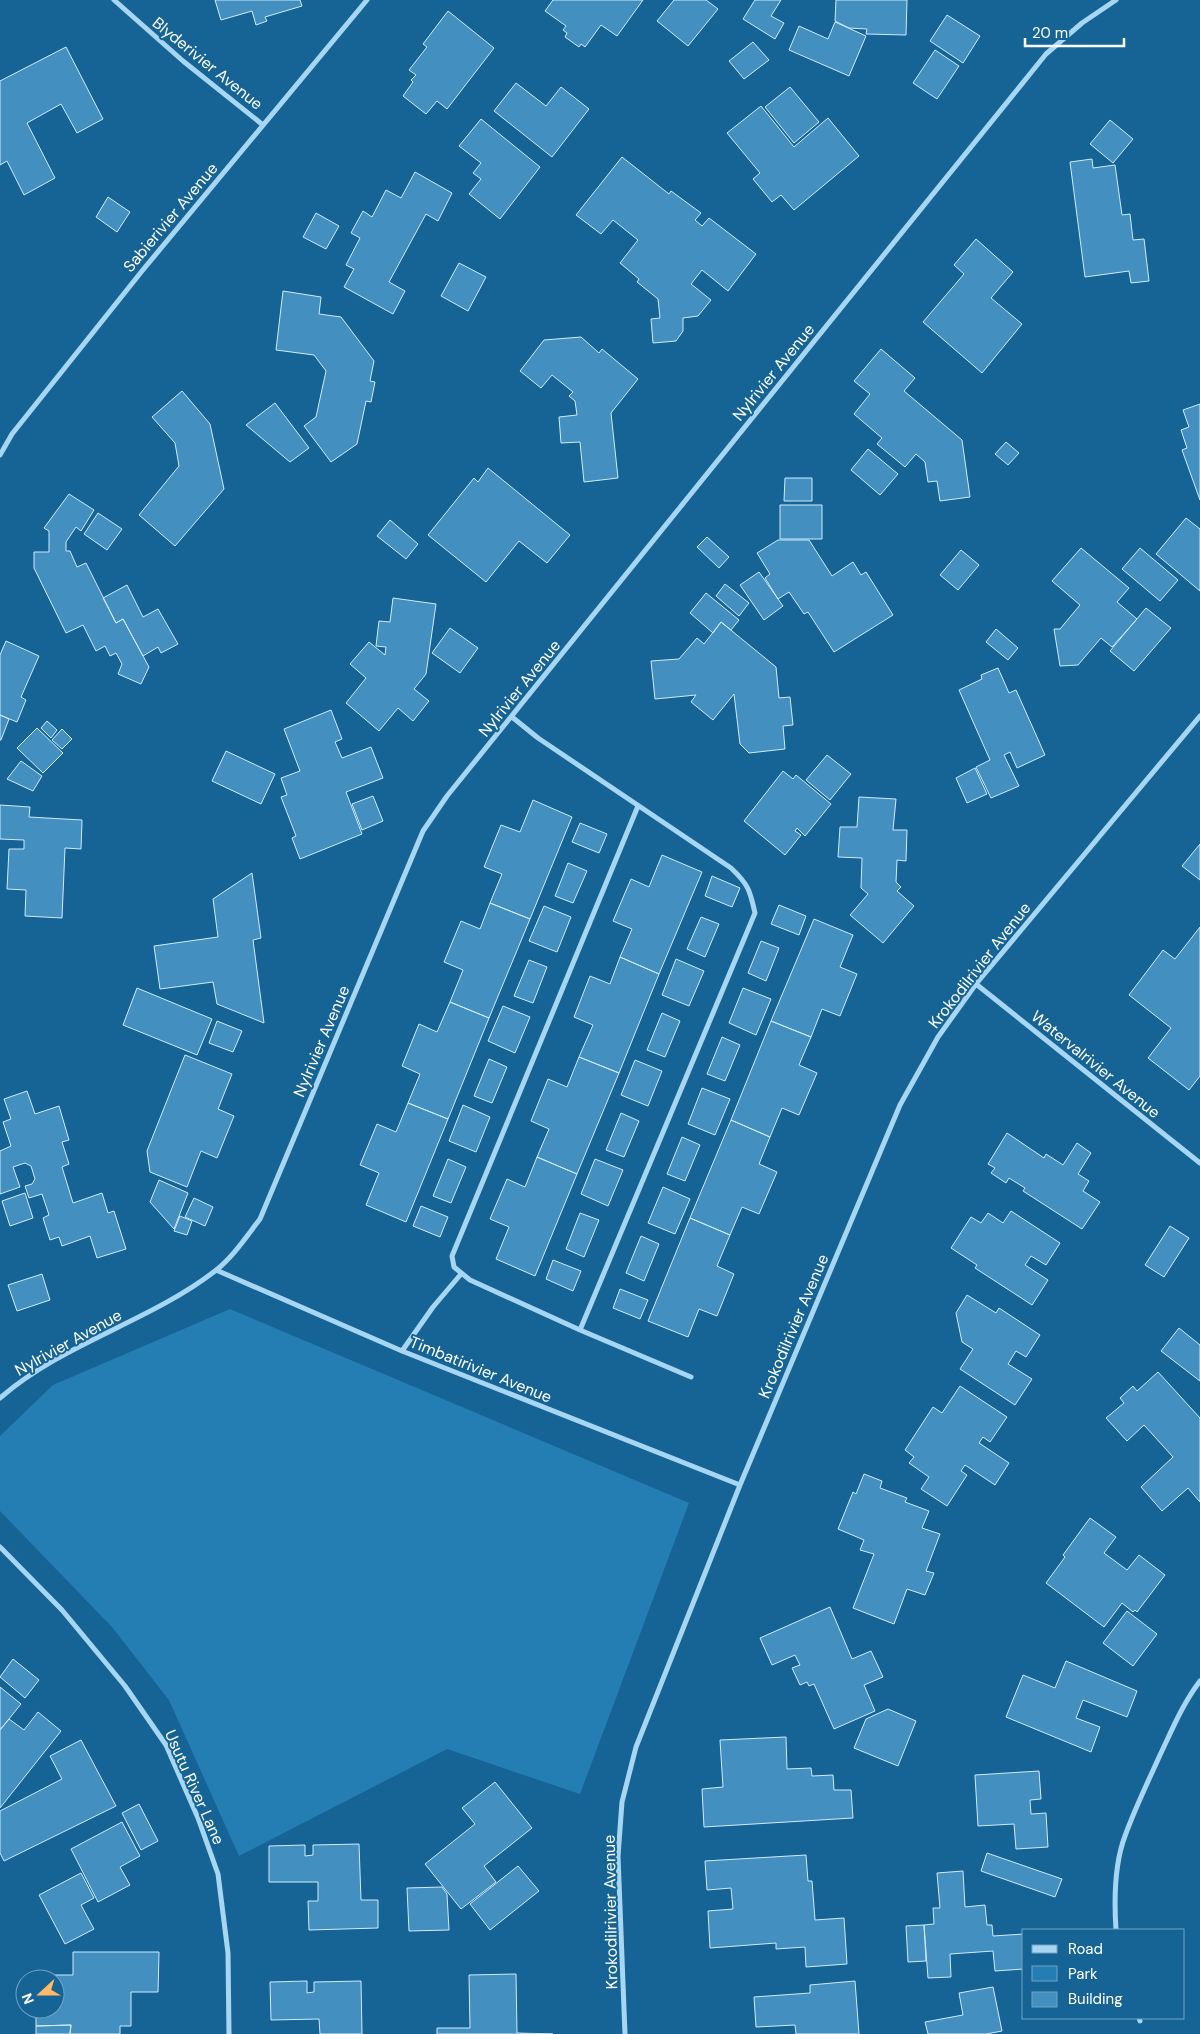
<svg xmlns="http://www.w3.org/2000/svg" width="1200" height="2034" font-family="'DM Sans',sans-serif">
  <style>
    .green { fill: #257eb3 }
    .building { fill: #438fbf; stroke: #cfebfc }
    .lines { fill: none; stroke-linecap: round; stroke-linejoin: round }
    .street { stroke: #a7d6f2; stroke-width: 5 }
    .labels { text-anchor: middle; stroke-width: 4; stroke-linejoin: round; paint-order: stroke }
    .street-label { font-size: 16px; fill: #fff; stroke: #166496 }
  </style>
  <rect width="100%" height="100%" fill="#166496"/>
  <path class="green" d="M230,1309L689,1503L580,1794L447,1749L239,1856L169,1700L112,1627L0,1511V1436L53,1385Z"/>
  <path class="building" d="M215,0H300L302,6L265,17L267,21L256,25L252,11L221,20Z
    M553,0H643L617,36L601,25L585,47L581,44L579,47L565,37L567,33L563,30L566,26L545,11Z
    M674,0H706L718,9L688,46L657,21Z
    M755,0H781L771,16L784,23L775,39L743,19Z
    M836,0H907L906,35L866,34L867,29L849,28L835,21Z
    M448,11L494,48L447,109L437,101L426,114L403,96L413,82L411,80L416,75L409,70L427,47L423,44Z
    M947,15L980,36L963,63L930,41Z
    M835,22L866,36L849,76L789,50L799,26L828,39Z
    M753,42L769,60L744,79L729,61Z
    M66,47L103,119L77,133L61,104L27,123L55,178L24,195L7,161L0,165V81Z
    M935,50L959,66L937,99L913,83Z
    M516,83L546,106L561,87L589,109L552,157L494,111Z
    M790,87L819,122L794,143L765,107Z
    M761,106L794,147L828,118L859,156L794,210L781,195L772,202L753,179L760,173L727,133Z
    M481,119L540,167L500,219L469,194L481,179L473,173L481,163L459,146Z
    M1110,120L1133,139L1113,163L1090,144Z
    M622,157L669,194L671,191L701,213L695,220L702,226L709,218L756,254L728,291L702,270L691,284L711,300L698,316L683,318V331L676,341L653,343L651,319L660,318L658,299L637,282L639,279L620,263L638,240L613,220L601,234L576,215Z
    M1092,159L1093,168L1115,165L1122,215L1130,214L1133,240L1144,239L1149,281L1131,283L1129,271L1085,277L1070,162Z
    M415,172L452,193L438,221L426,214L389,282L405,291L393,314L344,287L354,269L346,265L360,238L351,233L363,211L372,217L386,190L401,198Z
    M108,197L130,212L117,232L96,217Z
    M316,213L339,226L326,249L303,237Z
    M976,239L1013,272L991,298L1022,324L982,373L923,322L964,274L954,265Z
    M459,263L486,277L468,311L441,296Z
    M283,291L321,297L319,314L341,317L374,361L370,381L375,382L371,402L366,401L357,444L331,462L304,426L316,417L326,371L314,355L276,350Z
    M581,337L599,353L602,349L638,379L611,413L618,478L584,482L580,442L561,443L559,417L577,415L575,401L569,396L573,392L552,375L541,388L520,371L544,340Z
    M881,349L915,378L904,391L962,440L970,497L940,501L937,481L928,482L925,462L916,454L905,467L877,444L882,438L854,414L870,394L854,381Z
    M182,391L210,424L224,489L175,546L139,515L179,466L175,443L152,417Z
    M275,403L309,448L290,462L246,425Z
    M1200,404V500L1182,450L1187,448L1181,430L1189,427L1183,410Z
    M1006,442L1019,453L1008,465L995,454Z
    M868,449L898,474L880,495L851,470Z
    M488,468L570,535L547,563L519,541L486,582L428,535L474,478L478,482Z
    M785,478H812V501H784Z
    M69,494L94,510L81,531L76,527L66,542V551H70L77,567L86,563L116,623L123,619L149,667L141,684L118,674L122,664L116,653L110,656L105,646L96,651L83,625L66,633L34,568V552H49V531L44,528Z
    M780,505H822V539H780Z
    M98,513L122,529L107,550L84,534Z
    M1186,518L1200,529V591L1156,554Z
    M390,520L418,544L406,559L377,536Z
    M707,537L729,557L719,568L697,547Z
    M778,540H809L832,576L853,562L861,575L866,572L893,615L834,652L808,612L804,614L789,592L778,599L765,578L770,574L757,553Z
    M1081,548L1129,588L1117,602L1137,619L1112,647L1101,638L1078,665L1060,666L1054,629H1060L1080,605L1052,581Z
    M1140,548L1178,580L1160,601L1122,569Z
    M961,550L979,565L958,590L940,575Z
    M759,572L783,606L764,620L740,585Z
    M725,584L749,603L739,616L716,596Z
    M127,585L143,617L158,609L178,644L161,653L158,647L143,656L123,619L116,623L103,598Z
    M706,593L739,620L731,630L721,622L713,633L690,613Z
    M393,598L436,604L426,674L414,689L429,701L413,721L398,708L379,731L346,703L366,678L350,664L369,642L385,655L386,647L376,646L379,621L390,622Z
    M1146,608L1171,628L1134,671L1110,651Z
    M721,622L776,667L779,698L790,697L793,725L783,726L785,749L749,753L740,744L734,694L713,720L691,702L696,695L655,699L651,661L679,659L697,638L704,644Z
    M450,628L478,648L460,673L432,653Z
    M996,629L1018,648L1008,660L986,642Z
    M6,641L39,656L21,697L26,700L17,722L0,715V655Z
    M998,668L1009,693L1016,690L1045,755L1017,768L1010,752L1004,755L1019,786L991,798L976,767L990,760L959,690L982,679L981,675Z
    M331,710L342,739L335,742L342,758L371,747L383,778L346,792L362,834L300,859L292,838L296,836L281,797L287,795L281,778L300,771L284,729Z
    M0,715L9,719L1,740H0Z
    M47,721L57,730L51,738L41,728Z
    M37,728L63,753L43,773L17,748Z
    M62,729L72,739L62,749L52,740Z
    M226,751L275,774L261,804L212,781Z
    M827,755L851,774L830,800L806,780Z
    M21,761L42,776L33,791L7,779Z
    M975,768L987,794L967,803L956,778Z
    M783,771L793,779L796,775L831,804L805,836L797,828L795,831L801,835L785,855L744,821Z
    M373,796L383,821L362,830L352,804Z
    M859,797L896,799L893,830H907L906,861L897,860L896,882L901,887L897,891L914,906L883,943L850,915L868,894L861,888L862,858L838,857L840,827H857Z
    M533,800L572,817L530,919L490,903L502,874L484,867L501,825L520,832Z
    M0,805L30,807L29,817L82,820L81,849L65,848L62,918L25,916L26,890L7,889L9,849H24V840L0,839Z
    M580,823L607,834L599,853L572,842Z
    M1200,844V880L1182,866Z
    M662,855L702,872L659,974L620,957L632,929L613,921L631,879L649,887Z
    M568,863L587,871L573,903L555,896Z
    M252,873L261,938L253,940L264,1023L217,1004L213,982L160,989L154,946L218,937L213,899Z
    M712,876L740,888L732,907L705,896Z
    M490,903L530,919L489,1018L450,1002L463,970L444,962L461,921L480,929Z
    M779,905L806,916L799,935L771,924Z
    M544,906L571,917L557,952L529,941Z
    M701,917L719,924L705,957L687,949Z
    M814,919L853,935L840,967L857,974L840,1016L822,1009L811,1037L771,1021Z
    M1200,927V1076L1189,1090L1148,1058L1171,1028L1129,995L1163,950L1175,959Z
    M761,941L779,948L766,981L748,973Z
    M620,957L659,974L619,1073L579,1057L593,1025L574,1017L590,976L610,984Z
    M676,959L704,971L689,1006L662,995Z
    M529,960L547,967L533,1003L514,996Z
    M137,988L212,1019L197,1055L123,1025Z
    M743,988L771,999L756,1035L729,1023Z
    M450,1002L489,1018L448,1119L408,1103L420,1074L402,1066L419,1024L437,1032Z
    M503,1006L530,1017L515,1053L488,1041Z
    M662,1013L680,1021L665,1057L647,1050Z
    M217,1021L242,1031L233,1052L209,1043Z
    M771,1021L811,1037L799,1065L817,1073L799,1115L782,1108L770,1137L731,1120Z
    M722,1037L740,1045L725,1081L707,1074Z
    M185,1055L232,1074L218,1109L234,1116L217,1158L201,1151L187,1187L150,1172L147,1151Z
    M579,1057L619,1073L577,1174L537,1157L549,1129L531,1121L548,1079L567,1087Z
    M489,1059L507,1067L492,1103L474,1096Z
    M635,1060L662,1071L648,1106L621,1095Z
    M702,1088L730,1099L715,1135L688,1124Z
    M27,1091L35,1114L59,1106L69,1140L62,1142L69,1164L62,1167L73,1203L102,1193L108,1213L114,1211L126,1249L97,1258L90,1236L62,1246L59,1237L50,1240L43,1218L49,1215L42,1194L29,1198L25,1186L32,1184L35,1179L31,1166L25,1163L13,1167L20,1187L0,1194V1151L11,1146L3,1122L11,1119L4,1099Z
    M408,1103L448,1119L406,1222L366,1205L379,1173L360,1165L377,1124L396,1132Z
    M463,1105L490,1117L476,1152L449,1141Z
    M621,1113L639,1121L624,1157L606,1150Z
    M731,1120L770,1137L759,1164L777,1172L759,1214L742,1207L730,1235L690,1218Z
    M1007,1133L1044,1158L1046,1154L1063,1165L1077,1143L1091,1153L1078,1174L1089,1181L1083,1191L1100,1202L1082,1229L1023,1191L1025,1188L1009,1178L1006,1183L991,1173L995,1168L988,1164Z
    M682,1137L700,1145L685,1181L667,1174Z
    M537,1157L577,1174L535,1276L496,1259L509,1227L490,1219L507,1179L525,1187Z
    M448,1159L466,1167L451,1203L433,1196Z
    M595,1159L623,1170L608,1206L581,1194Z
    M159,1180L188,1193L174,1229L150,1202Z
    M663,1187L690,1199L675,1234L648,1223Z
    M25,1193L33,1218L10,1226L2,1201Z
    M194,1198L213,1207L205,1226L185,1217Z
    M421,1206L448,1217L440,1237L413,1226Z
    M1011,1211L1060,1243L1046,1265L1031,1256L1025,1265L1048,1280L1032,1305L975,1268L977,1265L951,1248L971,1217L981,1223L988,1213L1003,1223Z
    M580,1213L599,1220L584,1257L566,1249Z
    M180,1216L192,1221L187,1235L174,1231Z
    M690,1218L730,1235L717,1266L734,1274L717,1316L699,1309L688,1337L648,1321Z
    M1170,1226L1189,1238L1164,1277L1145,1265Z
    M641,1236L659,1244L644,1281L626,1273Z
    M553,1260L581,1271L573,1291L546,1279Z
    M42,1274L50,1300L17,1311L8,1285Z
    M620,1289L648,1300L640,1319L613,1308Z
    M967,1295L996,1313L999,1308L1040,1335L1026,1357L1016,1351L1008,1364L1032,1379L1015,1405L960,1369L973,1349L962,1342L956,1313Z
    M1179,1328L1200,1345V1381L1161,1351Z
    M1158,1372L1200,1418V1502L1188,1488L1162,1511L1141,1487L1173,1457L1144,1425L1127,1441L1106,1418L1124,1403L1120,1398L1133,1386L1137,1391Z
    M960,1386L1007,1417L990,1442L983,1437L979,1443L1009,1463L995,1485L965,1465L961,1471L967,1475L947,1506L921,1489L929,1477L909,1463L914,1457L905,1450L933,1407L942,1413Z
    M864,1474L882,1481L880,1488L907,1498L905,1502L929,1511L922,1528L940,1534L926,1571L934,1573L925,1595L907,1589L894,1624L853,1608L874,1554L860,1550L864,1540L838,1529L853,1492L856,1494Z
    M1090,1518L1116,1537L1104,1553L1127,1570L1139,1555L1165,1575L1137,1612L1135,1610L1133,1612L1122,1603L1104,1627L1046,1583L1065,1557L1063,1555Z
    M830,1607L852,1659L871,1651L883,1677L864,1685L875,1711L834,1729L814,1684L809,1686L807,1682L800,1685L792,1668L800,1665L795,1655L772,1665L760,1638Z
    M1127,1611L1157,1634L1133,1666L1103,1643Z
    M13,1659L39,1680L25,1698L0,1677Z
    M1066,1661L1137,1691L1127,1717L1083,1700L1076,1718L1100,1727L1091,1752L1006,1717L1023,1675L1055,1688Z
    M0,1687L21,1704L0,1730Z
    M888,1709L916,1721L898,1766L854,1748L866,1719Z
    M38,1712L61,1731L0,1808V1730L9,1719L24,1730Z
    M786,1737L787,1769L811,1768L812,1776L833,1775L834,1790H851L853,1818L704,1827L702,1789L723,1787L720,1740Z
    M81,1740L116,1806L4,1861L0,1853V1811L62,1779L50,1756Z
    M1039,1771L1041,1799L1030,1800L1031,1814L1046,1813L1048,1847L1016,1849L1014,1824L978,1826L975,1775Z
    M495,1782L532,1828L484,1866L496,1882L461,1909L425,1864L475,1824L462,1808Z
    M139,1804L158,1841L141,1850L122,1813Z
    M122,1822L140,1856L120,1867L130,1885L98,1902L71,1849Z
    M359,1844L361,1900H378V1928L309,1930L308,1901H318V1882H269V1846L305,1845V1856L313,1855V1845Z
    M987,1853L1062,1879L1055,1897L981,1871Z
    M806,1855L808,1881H812L815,1920L844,1918L847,1964L806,1967L805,1947L776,1949V1943L710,1948L708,1911L733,1909L731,1888L707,1890L705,1861Z
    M518,1866L539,1891L490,1930L470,1904Z
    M963,1871L965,1907L985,1905L987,1925H992L993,1936L1024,1934V1969L995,1971L993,1951L950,1954L951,1977L928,1978L924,1925L934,1924L933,1908H940L937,1873Z
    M81,1873L94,1898L81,1905L94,1929L65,1944L39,1895Z
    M442,1887L447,1894L449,1930L409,1931L407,1888Z
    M924,1925L926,1961L908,1962L906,1926Z
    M73,1952H159L158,1992H131V2026H120V2034H70L71,2025L36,2026V2009H55V1979H35V1975H73Z
    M516,1974L517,2033L553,2034H437V2028H470L469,1975Z
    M307,1981V1993L314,1992V1982L361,1981L362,2034H320L319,2019L271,2020L270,1982Z
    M855,1981L859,2034H796L795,2025L756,2027L754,1997L810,1993V1985Z
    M993,1987L1002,2031L986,2034H928L925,2022L963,2015L959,1993Z
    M71,2025L70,2034H36V2026Z"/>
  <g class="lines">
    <path class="street" d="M114,0L183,61L263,125
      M0,455L12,434L142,271L367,0
      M512,717L538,738L731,868C748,884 750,890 755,913L580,1330
      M638,806L452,1256L454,1267L470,1280L580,1330L691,1377
      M976,984L1200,1163
      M216,1270L402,1351L740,1485
      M402,1351L433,1307L461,1274
      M0,1398C63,1343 149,1322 215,1271C233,1257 246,1237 260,1219L423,831L447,796L1046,54L1082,23L1116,0
      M0,1547L62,1610L125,1686L166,1745L198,1818L218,1874L228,1953L229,2034
      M1116,1930C1114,1900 1114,1865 1125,1836C1135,1808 1148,1782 1160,1755C1172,1730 1183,1703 1200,1681
      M1139,2018L1140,2021
      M625,2034L618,1856L622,1802L636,1747L740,1485L900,1105L938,1037L976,984L1200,716"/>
  </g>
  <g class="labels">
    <g class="street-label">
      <text transform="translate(208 63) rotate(39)" y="6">Blyderivier Avenue</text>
      <text transform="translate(170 217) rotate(-50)" y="6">Sabierivier Avenue</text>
      <text transform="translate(773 372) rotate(-51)" y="6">Nylrivier Avenue</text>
      <text transform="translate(519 688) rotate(-51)" y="6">Nylrivier Avenue</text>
      <text transform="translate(979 965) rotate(-52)" y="6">Krokodilrivier Avenue</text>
      <text transform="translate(321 1041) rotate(-67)" y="6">Nylrivier Avenue</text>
      <text transform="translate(1096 1064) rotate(39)" y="6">Watervalrivier Avenue</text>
      <text transform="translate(793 1326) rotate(-67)" y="6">Krokodilrivier Avenue</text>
      <text transform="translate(68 1342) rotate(-29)" y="6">Nylrivier Avenue</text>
      <text transform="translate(481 1369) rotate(22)" y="6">Timbatirivier Avenue</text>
      <text transform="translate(195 1787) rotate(66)" y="6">Usutu River Lane</text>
      <text transform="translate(610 1912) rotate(-91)" y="6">Krokodilrivier Avenue</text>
    </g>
  </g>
  <rect x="1022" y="1929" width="162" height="90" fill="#166496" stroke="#73a2c0"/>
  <rect x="1032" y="1945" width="25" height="8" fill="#a7d6f2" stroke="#73a2c0"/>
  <text x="1068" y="1954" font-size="15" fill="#ffffff">Road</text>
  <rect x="1032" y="1966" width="25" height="15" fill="#257eb3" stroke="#73a2c0"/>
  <text x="1068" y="1979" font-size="15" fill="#ffffff">Park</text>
  <rect x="1032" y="1992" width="25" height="15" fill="#438fbf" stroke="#73a2c0"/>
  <text x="1068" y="2004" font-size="15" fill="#ffffff">Building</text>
  <g transform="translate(40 1994) rotate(249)"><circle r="24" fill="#166496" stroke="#73a2c0"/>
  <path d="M0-4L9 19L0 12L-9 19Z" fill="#ffba68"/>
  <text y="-8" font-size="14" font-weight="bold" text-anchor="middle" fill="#ffffff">N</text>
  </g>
  <path d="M1025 38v8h99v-8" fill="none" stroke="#ffffff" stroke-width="2.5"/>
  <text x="1032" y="38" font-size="15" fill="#ffffff" stroke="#166496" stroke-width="4" paint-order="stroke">20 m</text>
</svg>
